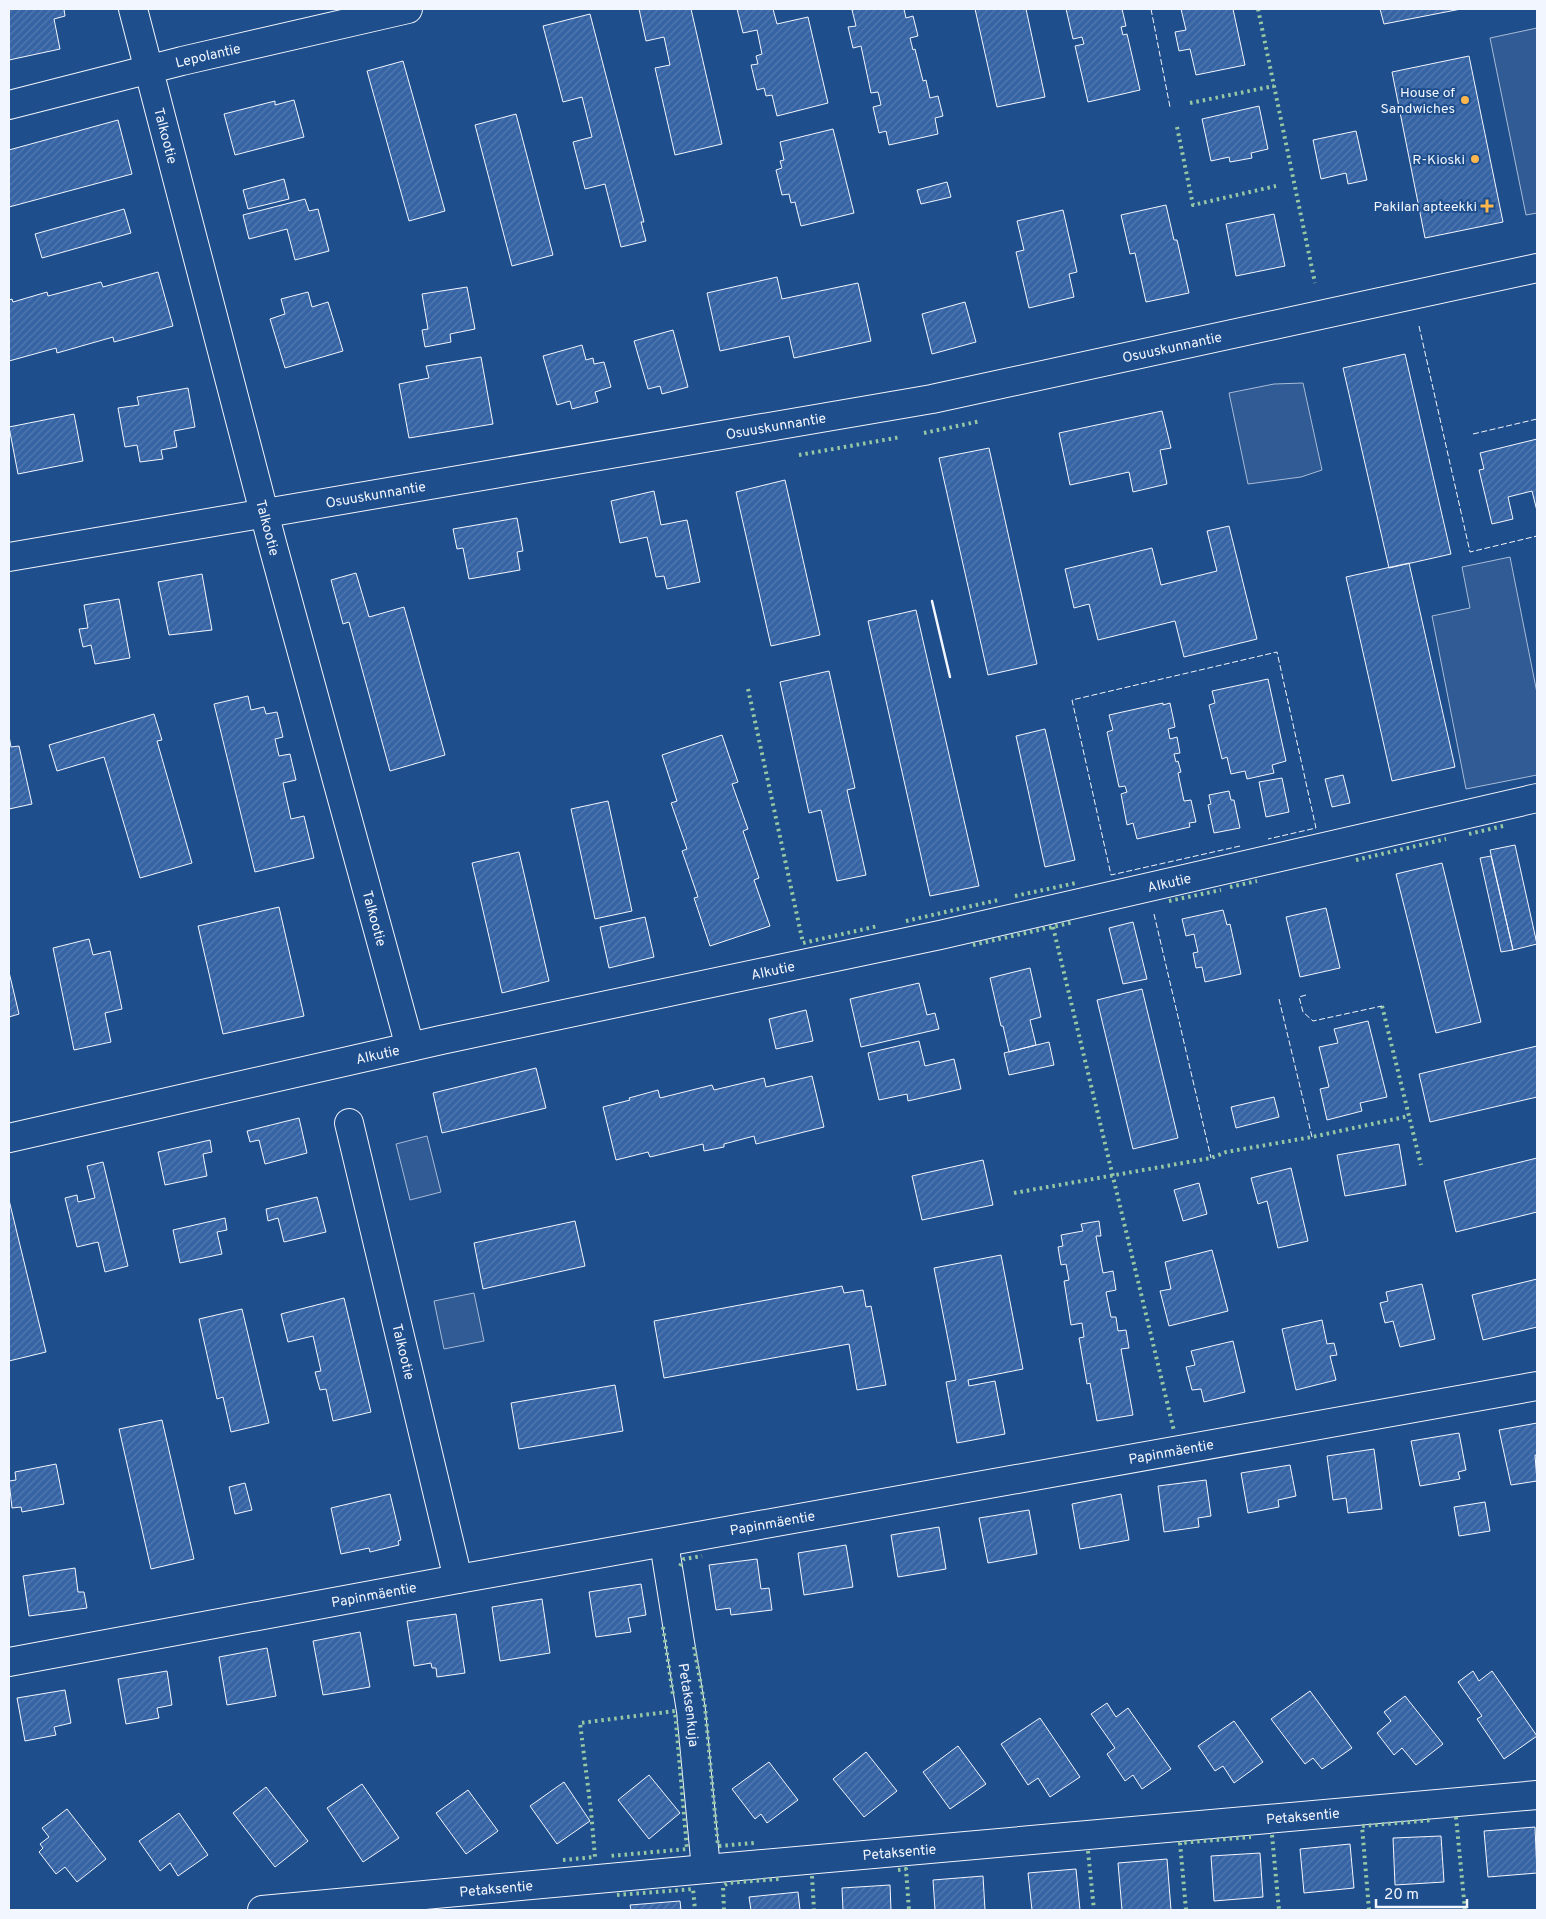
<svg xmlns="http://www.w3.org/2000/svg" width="1546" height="1919" font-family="Overpass,sans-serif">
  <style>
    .parking { fill: #305b95; stroke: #a8bbd7 }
    .building { fill: url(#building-hatch); stroke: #f2f6ff }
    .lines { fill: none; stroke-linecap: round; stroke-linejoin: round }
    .minor-casing { stroke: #f2f6ff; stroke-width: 30 }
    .minor { stroke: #1f4e8c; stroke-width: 28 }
    .hedge { stroke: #97c8a6; stroke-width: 4; stroke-dasharray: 2.5 4; stroke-linecap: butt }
    .fence { stroke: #f2f6ff; stroke-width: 1; stroke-dasharray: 6 2.5; stroke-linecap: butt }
    .wall { stroke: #f2f6ff; stroke-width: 2.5 }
    .poi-dot { fill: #ffb74d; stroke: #1f4e8c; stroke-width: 2 }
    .labels { text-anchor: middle; stroke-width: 4; stroke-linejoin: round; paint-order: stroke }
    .street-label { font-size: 14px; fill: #f2f6ff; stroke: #1f4e8c }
    .poi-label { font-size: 14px; fill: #f2f6ff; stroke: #1f4e8c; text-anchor: end }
  </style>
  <defs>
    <pattern id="building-hatch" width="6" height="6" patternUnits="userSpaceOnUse" patternTransform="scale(1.25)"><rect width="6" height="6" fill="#3563a3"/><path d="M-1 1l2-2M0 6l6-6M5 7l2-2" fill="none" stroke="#537ab1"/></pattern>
  </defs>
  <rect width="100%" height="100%" fill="#1f4e8c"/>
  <path class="parking" d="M1537,28V213L1526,215L1490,38Z
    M1303,383L1322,470L1301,477L1248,484L1229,393L1274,384Z
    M1510,557L1537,693V775L1466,789L1432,616L1470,608L1462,567Z
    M427,1136L441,1192L410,1200L396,1144Z
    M474,1293L484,1341L444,1349L434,1301Z"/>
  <path class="building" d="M9,9H64L65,16L54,19L60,49L9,60Z
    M639,9H691L722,144L675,155L655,68L670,65L664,37L646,41Z
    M737,9H773L777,24L808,17L828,103L777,116L772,95L766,96L764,88L757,90L751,65L758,64L756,56L762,54L757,30L743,33Z
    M857,9H904L906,18L913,16L918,36L910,38L913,50L915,49L923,81L926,80L930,98L938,96L943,116L935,118L938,134L889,145L886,131L879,133L873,107L881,105L878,92L871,93L861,46L853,48L848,27L856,26L852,10Z
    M975,9H1026L1045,97L997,107Z
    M1066,9H1122L1126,26L1121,27L1123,35L1127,34L1140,90L1088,102L1075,46L1084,44L1082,37L1073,39Z
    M1181,9H1233L1245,65L1196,75L1190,49L1179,51L1175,32L1186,30Z
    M1380,9H1461L1384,24Z
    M590,14L644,222H641L646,241L621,247L605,184L585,189L573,142L592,137L582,97L563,102L543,26Z
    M1469,56L1503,222L1425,238L1392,72Z
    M403,61L445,211L409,221L367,71Z
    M294,100L304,137L235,155L224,114L275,101V105Z
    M1259,106L1268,149L1251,153L1252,158L1230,162L1229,157L1211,161L1202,119Z
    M516,114L553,255L512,266L475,125Z
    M118,120L132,174L9,207V150Z
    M833,129L854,213L801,226L795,202L791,203L789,194L782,195L776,170L782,168L780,161L784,160L780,142Z
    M1356,131L1367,180L1348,184L1346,173L1321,179L1313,140Z
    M284,179L289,199L248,209L243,190Z
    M947,182L951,197L921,204L917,190Z
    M305,199L309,211L318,209L329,251L295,260L287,229L249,239L243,215Z
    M1166,205L1174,240H1177L1189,293L1146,302L1135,253L1130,254L1121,215Z
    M124,209L131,233L42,258L35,234Z
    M1063,210L1077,272L1069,274L1074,297L1029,308L1016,252L1024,250L1017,221Z
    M1274,214L1285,266L1236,276L1226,224Z
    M158,272L173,326L114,342L113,337L57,353L56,348L9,361V300L12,299L13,302L47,292L48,296L101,282L103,287Z
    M777,277L782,299L858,283L871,341L794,358L789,336L720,351L707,293Z
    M467,287L475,329L450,334L451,342L425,347L422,330L428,329L422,294Z
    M308,292L312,307L328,302L343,351L285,368L270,319L285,314L281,299Z
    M965,302L976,342L932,354L922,314Z
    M673,330L688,387L662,394L660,386L648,389L634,341Z
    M582,345L586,360L593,358L594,364L604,362L611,387L595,392L598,402L572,409L570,401L557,405L543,356Z
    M1405,354L1451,554L1389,568L1343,368Z
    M481,357L493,424L409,438L399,384L429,378L426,366Z
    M188,388L195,427L174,431L177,447L161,450L163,459L140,462L137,445L125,447L118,408L139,405L137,397Z
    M1162,411L1171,448L1160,450L1167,484L1133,492L1129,472L1070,485L1059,433Z
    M74,414L83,461L18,474L9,427Z
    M1537,439V511L1532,491L1508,497L1513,519L1492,524L1479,470L1484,469L1480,453Z
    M989,448L1037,664L988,675L939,458Z
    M785,480L820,635L771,646L736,492Z
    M654,491L661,525L687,520L700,582L667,589L664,576L656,577L647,537L620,543L611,501Z
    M517,518L523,551L517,552L520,570L469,579L463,548L457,549L453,529Z
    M1229,526L1257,639L1184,657L1175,621L1098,640L1089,604L1074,608L1065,569L1152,548L1161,585L1217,571L1207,531Z
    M1409,563L1455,767L1392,781L1346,577Z
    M356,573L369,617L404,607L445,755L390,771L349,622L343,624L331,580Z
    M202,574L212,630L169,635L158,582Z
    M119,599L130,658L95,664L91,645L83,647L79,629L88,628L84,605Z
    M916,610L979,886L930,896L868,621Z
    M829,671L855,788L847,790L866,875L837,881L821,810L809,813L780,682Z
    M1268,679L1286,761L1272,765L1274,773L1247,779L1245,771L1231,774L1227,757L1222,759L1209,705L1215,703L1212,691Z
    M248,696L251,710L264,707L266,714L277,712L283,737L275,739L279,756L290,754L296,780L283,783L291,819L304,816L314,858L255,872L214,704Z
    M1163,703V705L1170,703L1175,727L1168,729L1170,739L1177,737L1180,753L1174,754L1176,762L1178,761L1181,772L1178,773L1184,801L1191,800L1196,822L1189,823L1190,827L1137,839L1133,823L1127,825L1121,794L1127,792L1125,786L1119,787L1107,732L1113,730L1109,715Z
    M154,714L162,740L157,741L192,863L140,878L104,757L57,771L49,745Z
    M1045,729L1075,860L1045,867L1016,736Z
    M722,735L738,782L732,784L748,829L743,831L759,878L754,880L770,926L710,946L694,898L698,897L682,851L687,849L671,803L677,801L662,755Z
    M9,736L11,747L19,746L32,804L9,809Z
    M1343,775L1350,803L1332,807L1325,779Z
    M1282,778L1289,812L1266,817L1259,782Z
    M1229,791L1231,800H1234L1240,828L1214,833L1208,805L1211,804L1209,795Z
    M608,801L632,911L595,919L571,809Z
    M1515,845L1537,944L1513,950L1490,850Z
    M519,852L549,981L502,993L472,863Z
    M1491,856L1513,950L1501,952L1480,858Z
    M1442,863L1481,1022L1436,1033L1396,874Z
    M279,907L304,1016L223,1034L198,926Z
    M1326,908L1340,968L1300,977L1286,917Z
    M1223,910L1227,925L1230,924L1241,974L1205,982L1202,967L1196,968L1193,953L1198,952L1194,934L1186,936L1182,919Z
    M645,917L654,957L609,968L600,927Z
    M1133,922L1147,979L1123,984L1109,928Z
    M89,939L93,955L110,951L122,1009L105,1013L111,1042L74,1050L53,948Z
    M1030,968L1041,1017L1030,1020L1036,1045L1009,1052L1003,1026H1001L990,978Z
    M9,972L19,1014L9,1017Z
    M919,983L927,1015L935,1013L939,1029L861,1047L850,999Z
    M1142,989L1178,1138L1133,1149L1097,1000Z
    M806,1010L813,1041L776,1049L769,1019Z
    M1368,1021L1387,1097L1360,1103L1362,1111L1327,1120L1320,1089L1329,1087L1319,1047L1338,1043L1334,1029Z
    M919,1041L925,1066L954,1059L961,1089L908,1101L907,1094L879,1100L868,1053Z
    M1049,1042L1054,1065L1009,1075L1004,1053Z
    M1537,1046V1097L1430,1122L1419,1074Z
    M536,1068L546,1108L442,1133L433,1093Z
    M812,1076L824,1127L756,1144L754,1136L724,1144V1147L704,1151L703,1144L650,1157L648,1152L616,1160L603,1107L630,1100L629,1098L658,1090L660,1098L712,1085L714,1090L764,1078L766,1087Z
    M1274,1097L1279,1117L1236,1128L1231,1107Z
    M299,1118L307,1153L265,1164L259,1140L250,1142L247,1131Z
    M210,1140L212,1152L203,1154L207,1176L165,1185L158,1152Z
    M1399,1144L1406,1185L1345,1196L1337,1155Z
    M1537,1158V1212L1456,1232L1444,1181Z
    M983,1160L993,1205L922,1220L912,1176Z
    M103,1162L128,1266L105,1272L98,1242L77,1247L65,1198L77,1195L78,1202L95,1198L87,1166Z
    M1291,1168L1308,1241L1278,1248L1267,1201L1258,1204L1251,1178Z
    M1199,1183L1207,1214L1183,1221L1174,1190Z
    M317,1197L326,1232L284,1242L278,1218L268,1221L266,1209Z
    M9,1200L46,1352L9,1361Z
    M225,1218L227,1230L217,1232L222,1254L180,1263L173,1230Z
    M575,1221L585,1266L483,1289L474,1243Z
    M1099,1221L1101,1236H1096L1103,1273L1113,1271L1116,1290L1106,1292L1111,1317H1116L1118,1331L1126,1330L1129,1348L1121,1349L1133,1415L1097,1421L1090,1383L1087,1384L1079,1338L1084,1337L1082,1323L1071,1325L1064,1281L1069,1280L1066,1264L1061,1265L1058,1247L1063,1246L1061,1235L1083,1231L1081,1224Z
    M1212,1250L1228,1311L1169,1326L1160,1291L1171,1289L1165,1262Z
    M1001,1255L1023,1369L968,1380L969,1386L995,1381L1005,1434L957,1443L946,1382L956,1380L934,1268Z
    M1537,1279V1327L1483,1340L1472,1295Z
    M1422,1284L1435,1339L1400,1347L1393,1321L1385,1323L1380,1303L1388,1301L1386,1292Z
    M842,1286L844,1293L863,1290L866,1307L871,1306L886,1385L857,1390L849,1344L664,1378L654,1321Z
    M344,1298L371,1412L333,1421L326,1389L320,1390L315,1372L321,1371L313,1336L288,1342L281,1314Z
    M242,1309L269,1423L231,1432L223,1397L217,1399L199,1319Z
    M1322,1320L1327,1344L1334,1343L1337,1355L1330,1356L1336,1380L1296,1390L1282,1329Z
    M1233,1341L1245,1392L1204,1402L1201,1389L1192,1390L1186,1367L1195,1365L1191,1351Z
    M615,1385L623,1431L519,1449L511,1403Z
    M162,1420L194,1559L151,1569L119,1429Z
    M1537,1423V1455H1535L1537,1481L1511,1485L1499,1430Z
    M1459,1433L1466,1470L1458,1472L1460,1479L1420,1486L1411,1441Z
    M1374,1449L1382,1509L1348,1513L1346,1498L1333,1500L1327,1456Z
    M56,1464L64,1504L22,1512L21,1507L12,1508L9,1481L16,1480L15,1472Z
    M1290,1465L1296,1496L1278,1500L1279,1507L1248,1513L1241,1473Z
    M1206,1480L1211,1516L1198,1518L1199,1527L1164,1532L1158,1486Z
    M245,1483L252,1510L235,1514L229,1487Z
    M390,1494L401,1540L398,1541L399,1545L370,1552L369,1548L341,1554L331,1508Z
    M1121,1494L1129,1540L1080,1549L1072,1504Z
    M1485,1502L1490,1531L1459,1536L1454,1507Z
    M1029,1510L1037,1554L988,1563L979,1518Z
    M939,1527L946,1569L898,1577L891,1535Z
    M846,1545L853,1587L804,1595L798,1553Z
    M757,1559L761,1589L769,1588L772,1610L731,1615L730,1608L716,1610L709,1565Z
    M75,1568L78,1592H84L87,1608L29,1616L23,1576Z
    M641,1584L646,1615L628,1618L631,1632L596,1637L589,1592Z
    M542,1599L550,1653L500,1661L492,1607Z
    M456,1614L465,1673L437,1677L436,1668H432L431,1663L414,1666L407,1621Z
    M360,1632L370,1687L323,1695L313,1641Z
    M267,1648L276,1696L227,1705L219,1657Z
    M167,1671L172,1705L157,1708L159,1718L126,1724L118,1679Z
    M1473,1671L1479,1681L1492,1671L1537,1736L1504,1759L1477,1719L1482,1716L1458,1682Z
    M65,1690L71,1723L54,1727L56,1735L25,1741L17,1698Z
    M1310,1691L1352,1748L1322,1769L1313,1758L1305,1764L1271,1719Z
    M1405,1696L1443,1744L1416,1765L1402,1748L1394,1755L1377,1733L1391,1721L1384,1712Z
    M1107,1703L1116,1717L1128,1708L1171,1769L1142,1789L1133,1775L1125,1781L1107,1754L1115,1748L1091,1714Z
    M1040,1718L1080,1777L1050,1797L1038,1778L1028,1785L1001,1744Z
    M1234,1721L1263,1762L1234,1783L1223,1766L1215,1771L1198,1746Z
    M958,1746L986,1784L950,1809L923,1772Z
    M866,1752L897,1791L864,1817L833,1779Z
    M769,1762L798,1800L767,1823L761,1814L755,1819L732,1789Z
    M649,1775L680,1813L649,1839L618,1800Z
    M564,1782L590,1821L557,1844L530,1806Z
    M362,1784L399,1838L363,1862L327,1808Z
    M266,1787L308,1841L275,1867L233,1813Z
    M468,1790L498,1831L466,1854L436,1813Z
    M67,1809L106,1859L77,1882L65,1867L56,1874L39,1852L43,1848L40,1844L49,1837L42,1828Z
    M179,1813L208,1855L178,1876L170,1863L160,1871L139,1841Z
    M1535,1827L1537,1873L1488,1877L1484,1831Z
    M1441,1836L1444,1882L1395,1885L1393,1838Z
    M1350,1844L1354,1888L1304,1893L1300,1849Z
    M1260,1853L1263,1897L1214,1901L1211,1856Z
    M1167,1859L1171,1910H1122L1118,1863Z
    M1076,1869L1080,1910H1032L1028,1873Z
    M983,1876L985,1910H935L933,1880Z
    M890,1885L891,1910H843L842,1888Z
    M798,1892L800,1910H751L749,1897Z
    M680,1901L681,1910H631L630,1905Z"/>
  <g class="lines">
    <g class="minor-casing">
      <g id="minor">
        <path id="s1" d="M133,9L272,543L410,1047"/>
        <path id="s2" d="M9,105L182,61L408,9"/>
        <path id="s3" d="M9,557L932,399L1537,268"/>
        <path id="s4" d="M349,1123L458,1579"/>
        <path id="s5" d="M9,1138L441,1040L940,935L1537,798"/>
        <path id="s6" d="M664,1543L691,1711L706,1869"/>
        <path id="s7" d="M9,1662L458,1579L1537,1386"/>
        <path id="s8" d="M262,1910L706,1869L1537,1795"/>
      </g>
    </g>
    <use href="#minor" class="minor"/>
    <path class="hedge" d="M1258,9L1315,283
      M1190,103L1274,86
      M1177,127L1193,205L1276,186
      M924,433L981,421
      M799,455L901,437
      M748,689L803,943L878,926
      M1469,834L1507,825
      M1356,860L1446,839
      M1230,887L1257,881
      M1015,896L1076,883
      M1169,901L1221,890
      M906,921L998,900
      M1053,927L1174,1431
      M973,945L1074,922
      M1382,1006L1421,1165
      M1014,1193L1211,1158L1226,1152L1312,1137L1409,1116
      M680,1566L684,1559L702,1556
      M663,1627L673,1695
      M694,1647L705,1707L718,1846L754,1843
      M1456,1817L1465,1910
      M1272,1835L1279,1910
      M1088,1851L1094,1910
      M563,1860L595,1857L591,1811L580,1723L675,1711L687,1849L610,1856
      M898,1870L906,1869L909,1910
      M812,1876L814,1910
      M617,1895L693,1889L695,1910
      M724,1910L723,1886L728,1883L779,1879
      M1186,1910L1180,1843L1251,1837
      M1369,1910L1362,1826L1433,1820"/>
    <path class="fence" d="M1151,9L1170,107
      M1419,326L1470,552L1537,536
      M1473,434L1537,419
      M1240,846L1111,875L1072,700L1277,652L1316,828L1268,839
      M1154,914L1211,1158
      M1306,995L1299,997L1303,1012L1313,1021L1382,1006
      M1279,999L1312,1137"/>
    <path class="wall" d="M932,601L950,677"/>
  </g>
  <g class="poi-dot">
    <circle cx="1465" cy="100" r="5"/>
    <circle cx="1475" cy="159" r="5"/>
    <path d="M1484.5 198.5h5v5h5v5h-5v5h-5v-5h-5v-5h5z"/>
  </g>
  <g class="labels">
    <g class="street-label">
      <text dy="5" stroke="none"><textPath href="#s2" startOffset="205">Lepolantie</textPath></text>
      <text dy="5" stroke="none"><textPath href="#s1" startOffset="131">Talkootie</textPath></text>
      <text dy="5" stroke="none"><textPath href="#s3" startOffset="1182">Osuuskunnantie</textPath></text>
      <text dy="5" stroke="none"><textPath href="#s3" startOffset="778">Osuuskunnantie</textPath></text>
      <text dy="5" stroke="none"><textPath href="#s3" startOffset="372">Osuuskunnantie</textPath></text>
      <text dy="5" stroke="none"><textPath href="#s1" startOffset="536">Talkootie</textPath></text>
      <text dy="5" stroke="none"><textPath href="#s5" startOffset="1188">Alkutie</textPath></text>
      <text dy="5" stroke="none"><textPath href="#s1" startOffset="941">Talkootie</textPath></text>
      <text dy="5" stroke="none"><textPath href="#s5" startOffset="782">Alkutie</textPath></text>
      <text dy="5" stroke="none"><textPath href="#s5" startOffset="378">Alkutie</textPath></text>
      <text dy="5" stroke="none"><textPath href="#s4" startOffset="235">Talkootie</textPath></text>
      <text dy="5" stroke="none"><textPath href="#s7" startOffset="1181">Papinmäentie</textPath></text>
      <text dy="5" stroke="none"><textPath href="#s7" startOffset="776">Papinmäentie</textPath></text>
      <text dy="5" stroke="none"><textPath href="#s7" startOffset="371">Papinmäentie</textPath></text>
      <text dy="5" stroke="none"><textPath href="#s6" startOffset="164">Petaksenkuja</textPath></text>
      <text dy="5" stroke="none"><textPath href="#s8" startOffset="1045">Petaksentie</textPath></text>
      <text dy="5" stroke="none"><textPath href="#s8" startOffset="640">Petaksentie</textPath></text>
      <text dy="5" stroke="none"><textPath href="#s8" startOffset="235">Petaksentie</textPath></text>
    </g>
    <g class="poi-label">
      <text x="1455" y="97">House of<tspan x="1455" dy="16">Sandwiches</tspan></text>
      <text x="1465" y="164">R-Kioski</text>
      <text x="1477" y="211">Pakilan apteekki</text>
    </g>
  </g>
  <rect width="1546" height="1919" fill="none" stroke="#f2f6ff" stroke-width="20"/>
  <path d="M1376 1899v8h91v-8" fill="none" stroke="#f2f6ff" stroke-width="2.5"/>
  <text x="1384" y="1899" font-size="15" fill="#f2f6ff" stroke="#1f4e8c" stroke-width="4" paint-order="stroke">20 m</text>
</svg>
